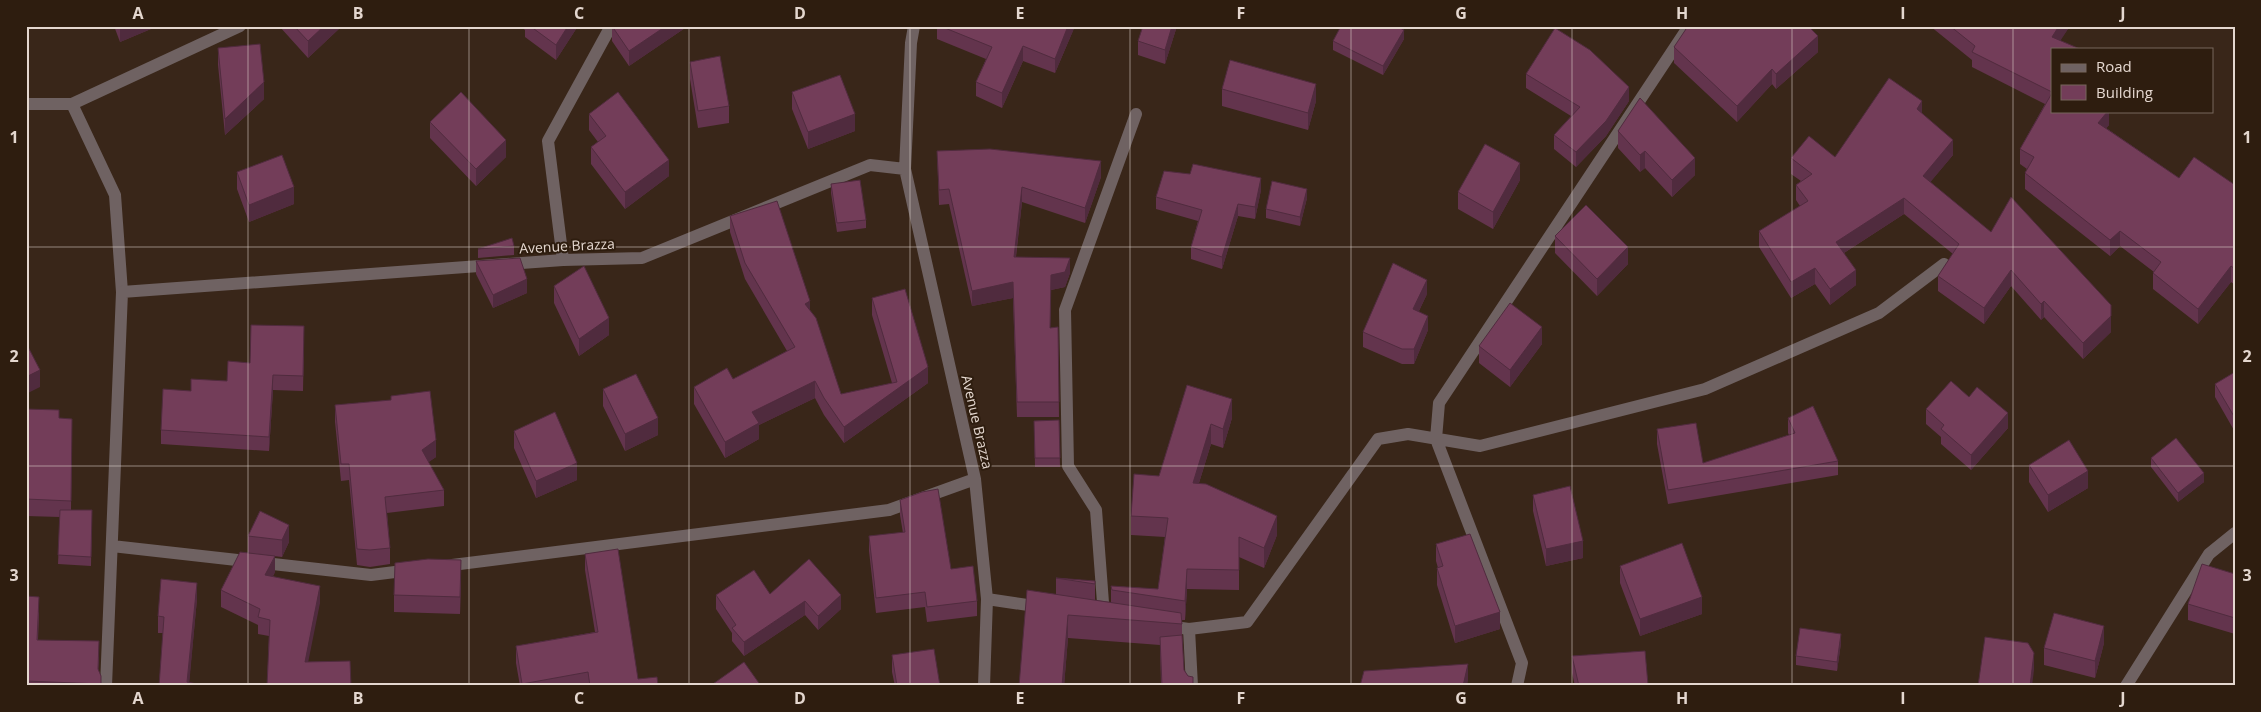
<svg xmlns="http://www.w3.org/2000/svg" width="2261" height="712" font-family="'Open Sans',sans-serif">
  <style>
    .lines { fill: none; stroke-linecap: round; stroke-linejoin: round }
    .service { stroke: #6f6262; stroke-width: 12 }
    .minor { stroke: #6f6262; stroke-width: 12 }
    .wall { fill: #63344d }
    .shaded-wall { fill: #502b3e }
    .building { fill: #733d59; stroke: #502b3e }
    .grid { fill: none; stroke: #e4d7cf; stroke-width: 1; stroke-opacity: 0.55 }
    .labels { text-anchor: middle; stroke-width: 4; stroke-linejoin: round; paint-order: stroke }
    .street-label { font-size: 14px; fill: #e4d7cf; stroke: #2e1d0f }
    .neatline { fill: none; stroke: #e4d7cf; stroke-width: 2 }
    .grid-label { font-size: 16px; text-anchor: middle; font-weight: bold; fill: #e4d7cf }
  </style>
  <rect width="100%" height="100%" fill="#392619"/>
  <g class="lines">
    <path class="service" d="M26,104H72L240,26
      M72,104L115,195L122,292
      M563,260L548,141L611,26
      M1104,616L1096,510L1068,466L1065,310L1136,114
      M1189,629L1192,686"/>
    <path class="minor" d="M914,26L911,43L905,169L975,479L987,599L984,686
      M112,546L371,575L411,570
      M444,566L889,510L975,479
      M987,599L1041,607
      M1167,626L1189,629L1247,622L1378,439L1408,434L1480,446L1705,389L1879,313L1944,264
      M106,686L122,292L563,260L642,258L870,165L905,169
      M1517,686L1522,663L1436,439L1439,403L1689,26
      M2126,686L2209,554L2235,533"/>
  </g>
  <path class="wall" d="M114,26H158L120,42Z
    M280,26H342L308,58L280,27Z
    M520,26H578L556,60L525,37V30Z
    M612,26H688L629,66L612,41Z
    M937,26H1075L1055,73L1023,61L1002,108L976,96V82L986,59L937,39Z
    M1177,26L1165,64L1138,55V41Z
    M1930,26H2070L2060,40L2052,111H2109V125L2106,128L2179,178L2235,185V285L2231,282L2198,324L2153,289V273L2154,272L2120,246L2110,256L2025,189V173L2027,169L2020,164V149L2045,104L1972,67V60Z
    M1404,39L1383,75L1333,50V41Z
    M1674,47L1818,52L1776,89L1772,84L1737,122L1674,63Z
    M218,48L264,99L225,135L218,65Z
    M690,62L729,106V123L698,128L690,79Z
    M1526,74L1629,101L1606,136L1576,167L1554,149V135L1571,116L1526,88Z
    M1222,89L1316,101L1308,130L1222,106Z
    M792,92L855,131L808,149L792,109Z
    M589,114L669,176L625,209L591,164V147L598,142L589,130Z
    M1922,114L1953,155L1930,182L2111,332L2083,359L2044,317L2041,320L2011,286L1984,324L1938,291V276L1953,254L1904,214L1844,253L1856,285L1830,305L1815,284L1791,298L1759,247V231L1800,206L1796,200V185L1801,181L1791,174V158L1835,157Z
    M430,122L506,157L476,186L430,138Z
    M1618,131L1695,175L1672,197L1645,168L1640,172L1618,148Z
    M937,151L1101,177L1085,223L1022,202L1016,257L1070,273L1065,287L1051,290L1050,328L1058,327L1059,417H1017L1013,298L972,306L949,204L939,205Z
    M237,172L294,204L249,222L237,189Z
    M1520,180L1493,229L1458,209V192Z
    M831,184L866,220V228L837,232L831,193Z
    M1261,190L1255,219L1238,216L1222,269L1191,259V247L1198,221L1156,209V197Z
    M1307,198L1300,226L1266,218V209Z
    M730,216L810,311L841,394L892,383L872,315V298L928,383L844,443L824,415L815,398L759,425V439L725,458L694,404V387L733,379L787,351L745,279L730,232Z
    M1555,236L1628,264L1597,296L1555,253Z
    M514,246V255L478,258V249Z
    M476,261L527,293L493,308L476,274Z
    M554,286L609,335L579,356L554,303Z
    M1427,294L1419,311L1428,330L1414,364H1402L1363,347V332Z
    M304,341L303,391L273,390L269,451L161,444V430L191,391L227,381L250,363Z
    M1542,344L1510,387L1479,363V346Z
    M2235,372V432L2215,397V384Z
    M1187,385L1232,418L1223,448L1211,444L1199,483L1277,535L1264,568L1239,557V590L1187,589L1185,620H1182V635L1184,670L1193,686H1161L1160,645L1068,638L1064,686H1019L1056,594V578L1095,581V600L1111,602V586L1158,589L1165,537L1131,535V516L1159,476Z
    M603,389L658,435L625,451L603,406Z
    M391,396L436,457L428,462L444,490V506L387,513L390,548V564L370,567L357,565L349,480L341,481L335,422V405L391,400Z
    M1969,397L2008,428L1971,470L1941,444V437L1926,424V409Z
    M26,409L59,418L72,419L71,510H92L91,566L58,564L60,517L26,516Z
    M1788,418L1838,461V475L1668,504L1657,444V429L1703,463L1789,435L1788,433Z
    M1059,420L1060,467H1035L1034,421Z
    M514,431L577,480L536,498L514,448Z
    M2151,458L2204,482L2178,502L2151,467Z
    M2029,465L2088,488L2048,512L2029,482Z
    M1533,495L1583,558L1546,566L1533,511Z
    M900,500L951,569L977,601V616L927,622L925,607L876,613L869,551V536L903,533L900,515Z
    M260,511L289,542L282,557L248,553V536Z
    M1436,544L1500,629L1455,643L1437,585V568H1438L1436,561Z
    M585,554L638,679L658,686H520L516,663V646L595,632L585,570Z
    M1620,566L1702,614L1640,636L1620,583Z
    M275,572L273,576L320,603L267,686L269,636L258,634V625L221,607V590Z
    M2235,574V634L2188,620V604Z
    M461,577L460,614L394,612V595Z
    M770,594L841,609L818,630L805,615L744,656L732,641V633L716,609V595Z
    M26,596L39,613L38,640L99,657L98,671L101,676V686H26Z
    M197,599L189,682L159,686L163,633H158V616Z
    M1841,643L1837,671L1796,665V656Z
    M2104,643L2095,678L2044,665V648Z
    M1645,651L1648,686H1575L1572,673V656Z
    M892,655L940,686H895L892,672Z"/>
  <path class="shaded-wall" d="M120,26H158L120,42Z
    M324,26H342L308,58V41Z
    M568,26H578L556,60V45Z
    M666,26H688L629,66V51Z
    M1068,26H1075L1055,73V59Z
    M1172,26H1177L1165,64V50Z
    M2059,26H2070L2055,49L2052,37Z
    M1404,30V39L1383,75V66Z
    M1818,36V52L1776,89V74Z
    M1023,46V61L1002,108V93Z
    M1772,69V84L1737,122V106Z
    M264,82V99L225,135V119Z
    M1316,84V101L1308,130V113Z
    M1629,87V101L1606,136L1576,167V152Z
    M1922,101V117L1917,109Z
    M2108,111H2109V125L2098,139V123Z
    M855,114V131L808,149V132Z
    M506,140V157L476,186V169Z
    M1953,140V155L1923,191V176Z
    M1645,151V168L1640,172V155Z
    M1695,158V175L1672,197V180Z
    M669,160V176L625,209V192Z
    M1101,161V177L1085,223V208Z
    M1520,163V180L1493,229V212Z
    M1261,178V190L1255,219V207Z
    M294,187V204L249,222V205Z
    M1022,187V202L1014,272V257Z
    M1307,189V198L1300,226V217Z
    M1904,198V214L1836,258V242Z
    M1238,204V216L1222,269V257Z
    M2120,231V246L2110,256V240Z
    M1628,247V264L1597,296V279Z
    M1070,258V273L1065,287L1051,290V275Z
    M2231,266V282L2198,324V309Z
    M1815,268V284L1791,298V282Z
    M1856,270V285L1830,305V289Z
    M2011,270V286L1984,324V308Z
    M527,279V293L493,308V295Z
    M1427,280V294L1413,323V309Z
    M1013,282V298L972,306V291Z
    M810,301V318L805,304Z
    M2044,301V317L2041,320V304Z
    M1428,316V330L1414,364V349Z
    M2111,316V332L2083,359V343Z
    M609,318V335L579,356V339Z
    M1542,327V344L1510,387V370Z
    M928,367V383L844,443V427Z
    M40,370V387L26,394V377Z
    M273,375V390L269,451V437Z
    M815,381V398L759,425V439L725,458V442L752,412Z
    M1232,399V418L1223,448V429Z
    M2008,413V428L1971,470V455Z
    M658,418V435L625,451V434Z
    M1211,424V444L1193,502V483Z
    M436,440V457L422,467V450Z
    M577,463V480L536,498V481Z
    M2088,471V488L2048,512V495Z
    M2204,473V482L2178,502V493Z
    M1277,516V535L1264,568V548Z
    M289,525V542L282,557V540Z
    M1583,541V558L1546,566V549Z
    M275,556V572L265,591V575Z
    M461,560V577L460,614V597Z
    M1187,569V589L1185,620V601Z
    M197,583V599L189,686H187Z
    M320,586V603L305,678V662Z
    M841,595V609L818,630V616Z
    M1702,597V614L1640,636V619Z
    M805,601V615L744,656V642Z
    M1500,612V629L1455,643V626Z
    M1068,615V638L1064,686H1062Z
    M2104,626V643L2095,678V661Z
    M1841,634V643L1837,671V662Z
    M2034,653V670L2032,686H2030Z
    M1468,664V681L1467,686H1463Z"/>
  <path class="building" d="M294,26H324L308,41Z
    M530,26H568L556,45Z
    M612,26H666L629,51Z
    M940,26H1068L1055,59L1023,46L1002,93L976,82L992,47Z
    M1143,26H1172L1165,50L1138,41Z
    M1341,26H1396L1404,30L1383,66L1333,41Z
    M1689,26H1808L1818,36L1776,74L1772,69L1737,106L1674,47L1686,29Z
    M1950,26H2059L2052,37L2080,49H2052V92L1972,52L1975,46Z
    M1555,28L1590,50L1629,87L1606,121L1576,152L1554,135L1580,107L1526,74Z
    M260,44L264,82L225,119L218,48Z
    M720,56L729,106L698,111L690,62Z
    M1230,60L1316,84L1308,113L1222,89Z
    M840,75L855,114L808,132L792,92Z
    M1889,78L1922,101L1917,109L1953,140L1923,176L1991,232L2011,197L2111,305V316L2083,343L2044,301L2041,304L2011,270L1984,308L1938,276L1959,244L1904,198L1836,242L1856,270L1830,289L1815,268L1791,282L1759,231L1808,201L1796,185L1812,174L1791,158L1809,136L1835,157Z
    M461,92L506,140L476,169L430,122Z
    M618,92L669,160L625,192L591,147L606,136L589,114Z
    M2052,93V111H2108L2098,123L2179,178L2194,157L2235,185V269L2231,266L2198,309L2153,273L2161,262L2120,231L2110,240L2025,173L2034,157L2020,149Z
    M1640,98L1695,158L1672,180L1645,151L1640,155L1618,131Z
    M1485,144L1520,163L1493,212L1458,192Z
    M990,149L1101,161L1085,208L1022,187L1014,257L1070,258L1065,272L1051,275L1050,328L1058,327L1059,402H1017L1013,282L972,291L949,189L939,190L937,151Z
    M282,155L294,187L249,205L237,172Z
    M1193,164L1261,178L1255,207L1238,204L1222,257L1191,247L1202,210L1156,197L1164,171L1190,174Z
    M860,180L866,220L837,223L831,184Z
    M1272,181L1307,189L1300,217L1266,209Z
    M777,201L810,301L805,304L816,318L841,394L897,382L872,298L905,289L928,367L844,427L824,398L815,381L752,412L759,423L725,442L694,387L727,368L733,379L795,347L745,263L730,216Z
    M1586,205L1628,247L1597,279L1555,236Z
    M512,238L514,246L478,249Z
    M520,258L527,279L493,295L476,261Z
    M1393,263L1427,280L1413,309L1428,316L1414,349H1402L1363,332Z
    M584,266L609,318L579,339L554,286Z
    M1510,303L1542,327L1510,370L1479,346Z
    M251,325L304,326L303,376L273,375L269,437L161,430L163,389L191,391V379L227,381L228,361L250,363Z
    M26,343L40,370L26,377Z
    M2235,372V418L2215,384Z
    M636,374L658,418L625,434L603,389Z
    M1951,381L1969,397L1977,387L2008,413L1971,455L1941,429L1944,425L1926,409Z
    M1187,385L1232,399L1223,429L1211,424L1193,483L1206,484L1277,516L1264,548L1239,537V570L1187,569L1185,601L1112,590L1111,586L1158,589L1168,518L1131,516L1134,474L1159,476Z
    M430,391L436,440L422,450L444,490L385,497L390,548L370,550L357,549L349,464H341L335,405L391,400V396Z
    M1813,406L1838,461L1668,490L1657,429L1696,423L1703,463L1795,433L1788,418Z
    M26,409L59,410V418L72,419L71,501L26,499Z
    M555,412L577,463L536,481L514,431Z
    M1059,420L1060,458H1035L1034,421Z
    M2176,438L2204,473L2178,493L2151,458Z
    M2069,440L2088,471L2048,495L2029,465Z
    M1570,486L1583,541L1546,549L1533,495Z
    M938,489L951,569L973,566L977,601L927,607L925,592L876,598L869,536L905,532L900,500L922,492Z
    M60,510H92L91,557L58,555Z
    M260,511L289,525L282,540L248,536Z
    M1470,534L1500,612L1455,626L1437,568L1443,566L1436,544Z
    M1682,543L1702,597L1640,619L1620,566Z
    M618,549L638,679L657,677L658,686H590L588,672L522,684L516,646L598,632L585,554Z
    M240,552L275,556L265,575L320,586L305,662L350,661L351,686H267L270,620L258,617L260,609L221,590Z
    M428,559L461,560L460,597L394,595L395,563Z
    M809,559L841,595L818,616L805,601L744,642L732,628L736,625L716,595L754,570L770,594Z
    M2202,564L2235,574V618L2188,604Z
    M1056,578L1095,581V584Z
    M161,579L197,583L187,682L207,686H159L164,617L158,616Z
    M1027,590L1181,613L1182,624L1068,615L1062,686H1019Z
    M26,596L39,597L37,640L99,641L98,669L101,676V684L26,681Z
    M2054,613L2104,626L2095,661L2044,648Z
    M1800,628L1841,634L1837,662L1796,656Z
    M1182,635L1184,670L1188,676L1193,677V686H1162L1160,637Z
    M1985,637L2028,643L2034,653L2030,686H1978Z
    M934,649L940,686H897L892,655Z
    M1645,651L1648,685L1633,686H1579L1572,656Z
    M744,662L761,686H710Z
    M1468,664L1463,686H1360L1364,671Z"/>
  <path class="grid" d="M248,26V686M469,26V686M689,26V686M910,26V686M1130,26V686M1351,26V686M1572,26V686M1792,26V686M2013,26V686M26,247H2235M26,466H2235"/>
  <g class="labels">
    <g class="street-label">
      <text transform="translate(567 246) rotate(-3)" y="5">Avenue Brazza</text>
      <text transform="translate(977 422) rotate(77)" y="5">Avenue Brazza</text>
    </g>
  </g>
  <rect width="2261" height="712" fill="none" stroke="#2e1d0f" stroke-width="55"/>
  <rect x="2051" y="48" width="162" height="65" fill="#2e1d0f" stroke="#77675c"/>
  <rect x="2061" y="64" width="25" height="8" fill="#6f6262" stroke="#77675c"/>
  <text x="2096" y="72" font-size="15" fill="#e4d7cf">Road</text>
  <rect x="2061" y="85" width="25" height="15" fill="#733d59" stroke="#77675c"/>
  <text x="2096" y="98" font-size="15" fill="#e4d7cf">Building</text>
  <rect x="28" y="28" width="2206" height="656" class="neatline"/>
  <g class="grid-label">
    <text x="138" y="19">A</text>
    <text x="358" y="19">B</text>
    <text x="579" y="19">C</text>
    <text x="800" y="19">D</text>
    <text x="1020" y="19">E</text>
    <text x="1241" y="19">F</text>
    <text x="1461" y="19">G</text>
    <text x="1682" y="19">H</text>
    <text x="1903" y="19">I</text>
    <text x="2123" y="19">J</text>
    <text x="14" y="143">1</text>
    <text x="2247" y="143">1</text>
    <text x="14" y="362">2</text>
    <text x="2247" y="362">2</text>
    <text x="14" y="581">3</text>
    <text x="2247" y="581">3</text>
    <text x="138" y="704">A</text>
    <text x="358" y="704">B</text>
    <text x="579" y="704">C</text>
    <text x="800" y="704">D</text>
    <text x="1020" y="704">E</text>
    <text x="1241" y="704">F</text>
    <text x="1461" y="704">G</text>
    <text x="1682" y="704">H</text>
    <text x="1903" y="704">I</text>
    <text x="2123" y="704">J</text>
  </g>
</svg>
